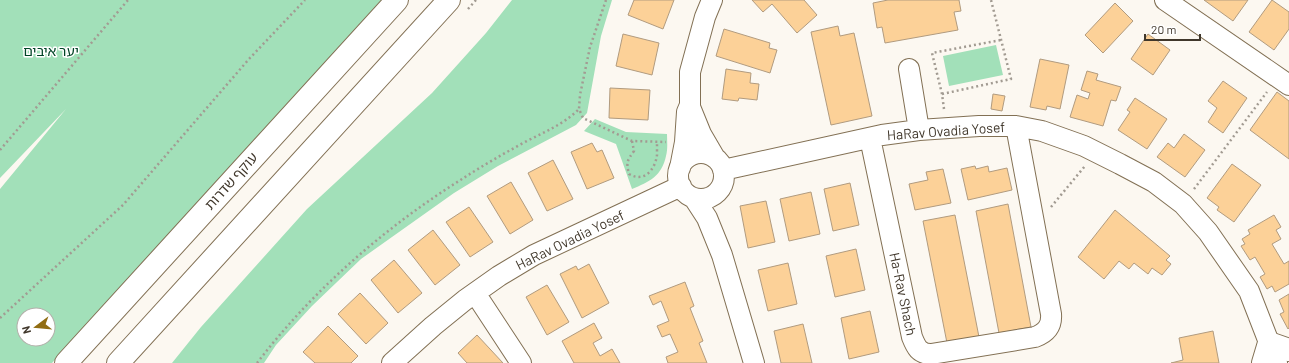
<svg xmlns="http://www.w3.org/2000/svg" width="1289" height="363" font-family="Barlow,'Noto Sans Hebrew',sans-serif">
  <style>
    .green { fill: #a2e0b9; fill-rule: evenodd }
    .building { fill: #fcd198; stroke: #b19b7f }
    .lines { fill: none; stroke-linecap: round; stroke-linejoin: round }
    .minor-casing { stroke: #827054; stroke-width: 22 }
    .tertiary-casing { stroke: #827054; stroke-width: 24 }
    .primary-casing { stroke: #827054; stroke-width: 24 }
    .path { stroke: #a29b92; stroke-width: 2.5; stroke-dasharray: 2 3; stroke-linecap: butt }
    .minor { stroke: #fff; stroke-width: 20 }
    .tertiary { stroke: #fff; stroke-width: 22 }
    .primary { stroke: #fff; stroke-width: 22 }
    .labels { text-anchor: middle; stroke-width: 3; stroke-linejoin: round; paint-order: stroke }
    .park-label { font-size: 14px; fill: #004526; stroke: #fff }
    .street-label { font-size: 14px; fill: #40372b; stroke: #fff }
  </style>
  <rect width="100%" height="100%" fill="#fcf8f1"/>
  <path class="green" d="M0,0H382L291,106L52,363H0V189L66,109L0,178ZM24,315H48V339H24Z
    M512,0H612L601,36L587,113L576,125L498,166L454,193L361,259L312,306L276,345L264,363H172L201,327L307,209L432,93L486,33Z
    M996,45L1003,75L949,86L943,56Z
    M595,119L626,132L667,134C667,141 668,149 666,156C662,176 649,182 632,189L616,144L584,131Z"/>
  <path class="building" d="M634,0H674L663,29L628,15Z
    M752,0H804L817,15L797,33L772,4L763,12Z
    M888,0H959L961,11L954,12L958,30L885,43L882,27L877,28L873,3Z
    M1204,0H1248L1233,21Z
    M1272,0L1289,12V29L1274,50L1249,32Z
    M1115,3L1133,21L1103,53L1085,35Z
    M838,26L840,36L854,33L872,116L831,125L811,32Z
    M724,29L770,43L769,48L777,50L770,73L716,56Z
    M623,34L659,43L652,75L616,66Z
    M1148,34L1170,50L1153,75L1131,59Z
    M1040,59L1069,65L1060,109L1047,106L1046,110L1030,107Z
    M726,69L751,73L750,83L759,84L757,100L739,98L738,101L722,99Z
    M1087,71L1098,74L1096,80L1121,87L1116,101L1111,100L1103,126L1070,117L1077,95L1088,99L1090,93L1081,90Z
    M1223,81L1247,98L1223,133L1208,122L1217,108L1208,101Z
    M610,88L650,90L648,120L609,118Z
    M1277,92L1289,101V159L1250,130Z
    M993,94L1005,96L1002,111L991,109Z
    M1135,98L1167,119L1147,149L1118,130L1130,112L1127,110Z
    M1184,134L1205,150L1185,177L1157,157L1168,143L1174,148Z
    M592,143L597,152L602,150L614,178L587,189L571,152Z
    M553,160L573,199L547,211L528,173Z
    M1232,164L1261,185L1234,222L1217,210L1219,207L1207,198Z
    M975,166L976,169L988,166L989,172L1007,168L1012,190L968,200L961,169Z
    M943,169L951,203L915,210L909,184L928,180L926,172Z
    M511,182L533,220L510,234L487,196Z
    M850,183L859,225L833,231L824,189Z
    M811,192L820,234L789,241L780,199Z
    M766,201L775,242L748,248L740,206Z
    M1008,204L1031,327L999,333L976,211Z
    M469,207L493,242L470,257L446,222Z
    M1115,210L1170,256L1166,260L1171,264L1162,275L1152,268L1148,274L1134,263L1129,269L1119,261L1104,279L1078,257Z
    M955,215L979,337L947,343L923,221Z
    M1274,215L1281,227L1276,230L1281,239L1272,244L1284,264L1289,261V284L1275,292L1272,286L1267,289L1260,277L1265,274L1255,257L1250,260L1241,246L1245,244L1242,239L1250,234L1248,230Z
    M433,230L460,265L435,285L408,250Z
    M856,249L865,290L835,297L826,256Z
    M394,260L422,293L398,313L371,280Z
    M788,263L797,304L768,311L758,270Z
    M589,264L609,303L582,318L560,274L576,266L578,270Z
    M685,282L694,306L690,308L703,341L699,343L707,363H668L666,357L678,352L670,334L662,337L657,326L669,321L661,301L653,305L649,296Z
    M547,285L569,322L547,335L526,297Z
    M360,293L388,323L366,344L338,314Z
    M1289,294V328L1288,329L1280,314L1284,312L1279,300Z
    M870,311L879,352L849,359L841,318Z
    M594,323L602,338L593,343L600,356L612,349L620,363H574L562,341Z
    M803,324L812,363H781L774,331Z
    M328,326L358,356L351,363H315L303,352Z
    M1213,331L1219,363H1171L1183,360L1179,338Z
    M477,335L503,363H467L458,353Z"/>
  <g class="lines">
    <g class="minor-casing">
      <path id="minor" d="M1165,0L1289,85
        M909,69L919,130
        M690,107L701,134L715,158
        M870,138L912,337C916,347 919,354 931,354L1035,337C1046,333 1052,326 1051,314L1016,126
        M678 176a23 23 0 1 1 46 0a23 23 0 1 1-46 0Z
        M680,168L685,142L687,112L690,105V72L705,17L712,0
        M723,170L882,135L919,130L979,126H1016L1042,131L1084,146L1120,164L1154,182L1183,204L1208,232L1249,291L1277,363
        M694,198L707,218L722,255L754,363
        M475,293L521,363
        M392,363L433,326L465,300L499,276L534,255L681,186"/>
    </g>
    <g class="tertiary-casing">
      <path id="tertiary" d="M1263,363L1269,343L1289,350"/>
    </g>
    <g class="primary-casing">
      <path id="primary" d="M66,363L397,0
        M118,363L449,0"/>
    </g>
    <path class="path" d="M606,0L590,47L580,95L579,109L583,118L632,141L666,142
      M468,9L476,0
      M942,94L1011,79L991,0
      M944,109L942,94L932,53L1001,40
      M632,141L634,151C627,161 626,162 629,174C644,183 655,170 657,155C657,151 657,146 657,142
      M0,150L128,0
      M1194,189L1267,92
      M1051,207L1085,166
      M0,318L123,205L249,59L305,0
      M257,363C313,290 384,228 462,179C482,166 503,154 525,142C544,132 563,125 579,109"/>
    <use href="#minor" class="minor"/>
    <use href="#tertiary" class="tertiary"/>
    <use href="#primary" class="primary"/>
  </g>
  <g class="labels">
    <g class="park-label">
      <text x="51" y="56">יער איבים</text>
    </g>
    <g class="street-label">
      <text transform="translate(946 131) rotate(-4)" y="5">HaRav Ovadia Yosef</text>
      <text transform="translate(231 181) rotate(-48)" y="5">עוקף שדרות</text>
      <text transform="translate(570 240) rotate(-26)" y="5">HaRav Ovadia Yosef</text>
      <text transform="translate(903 294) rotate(78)" y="5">Ha-Rav Shach</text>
    </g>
  </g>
  <g transform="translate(36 327) rotate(254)"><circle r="19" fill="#ffffff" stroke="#b3afaa"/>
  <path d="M0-3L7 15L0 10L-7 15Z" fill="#916d13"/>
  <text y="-6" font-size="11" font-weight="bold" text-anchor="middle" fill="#40372b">N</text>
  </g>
  <path d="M1145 34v6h55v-6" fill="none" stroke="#40372b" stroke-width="2"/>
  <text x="1151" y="34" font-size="12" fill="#40372b" stroke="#ffffff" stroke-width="3" paint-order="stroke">20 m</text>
</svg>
